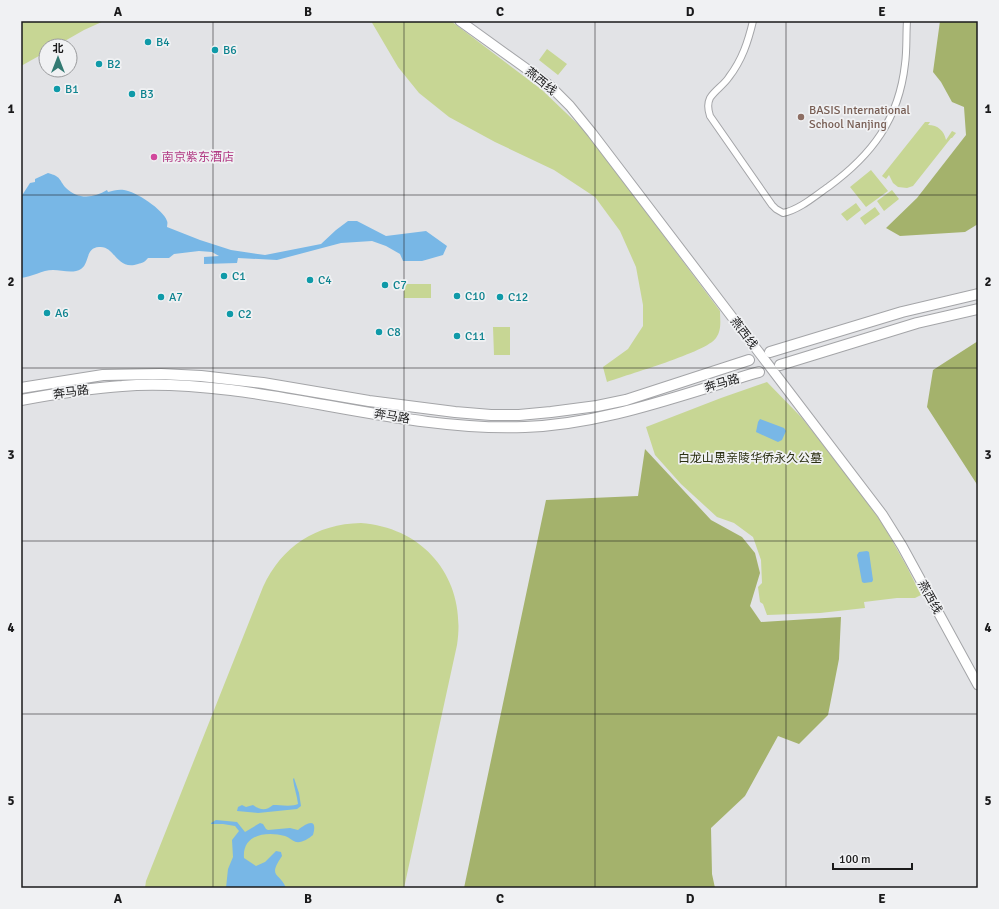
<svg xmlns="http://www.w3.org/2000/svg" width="999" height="909" font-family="Signika,'Noto Sans SC',sans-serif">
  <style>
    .green { fill: #c7d694 }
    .forest { fill: #a4b26c }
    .water { fill: #78b7e6 }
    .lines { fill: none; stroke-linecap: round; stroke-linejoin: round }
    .street-casing { stroke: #a4a5a8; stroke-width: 8 }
    .secondary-casing { stroke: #a4a5a8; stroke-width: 11 }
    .primary-casing { stroke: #a4a5a8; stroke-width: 12 }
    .street { stroke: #fff; stroke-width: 6 }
    .secondary { stroke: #fff; stroke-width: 9 }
    .primary { stroke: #fff; stroke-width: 10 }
    .grid { fill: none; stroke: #1a1a1b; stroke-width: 1; stroke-opacity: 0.55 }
    .culture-dot { fill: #0f9aa8; stroke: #f0f1f3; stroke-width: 1.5 }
    .education-dot { fill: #8d6e63; stroke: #f0f1f3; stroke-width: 1.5 }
    .hotel-dot { fill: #d1479c; stroke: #f0f1f3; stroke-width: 1.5 }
    .labels { text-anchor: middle; stroke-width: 3.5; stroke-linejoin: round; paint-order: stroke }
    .culture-label { font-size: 12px; fill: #0d838f; stroke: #f0f1f3; text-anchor: start }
    .street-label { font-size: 12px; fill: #1a1a1b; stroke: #f0f1f3 }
    .education-label { font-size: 12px; fill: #785e54; stroke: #f0f1f3; text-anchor: start }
    .hotel-label { font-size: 12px; fill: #b23c85; stroke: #f0f1f3; text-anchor: start }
    .park-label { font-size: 12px; fill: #2b3012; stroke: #f0f1f3 }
    .neatline { fill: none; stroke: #1a1a1b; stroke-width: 1.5 }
    .grid-label { font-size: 13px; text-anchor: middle; font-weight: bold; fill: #1a1a1b }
  </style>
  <rect width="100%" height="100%" fill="#e2e3e6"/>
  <path class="green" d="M21,21H104L84,30L56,46H46V52L21,66Z
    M371,21H451L542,90L586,132L720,311C720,320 722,330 716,338C707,352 626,375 607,382L603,367L628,349L643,326V305L636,267L620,231L595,197L554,170L495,142L449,117L419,93L398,67Z
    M547,49L567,64L558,75L539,60Z
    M925,122H930L928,125C938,125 944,131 946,140L952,131L956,133L952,138H951L913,186L907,188L898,187L893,183L889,175L886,179L882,176Z
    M871,170L888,191L866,207L850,187Z
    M892,190L899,199L884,211L877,201Z
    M856,203L861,210L847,221L841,214Z
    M875,207L880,214L865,225L860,218Z
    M404,284H431V298H404Z
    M493,327H510V355H494Z
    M767,382L802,418L862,495L884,526L907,567L921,595L915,598H897L864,602L865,608L820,613L767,615L763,604L760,602L758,587L762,583L761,560L753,537L734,523L717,517L681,484L655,455L646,427L721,398Z
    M361,523C426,528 467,580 457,645L404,888H145L146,881L263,587C282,546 316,524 361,523Z"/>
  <path class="forest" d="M940,21H978V224L965,232L900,236L886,228L917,198L966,135L964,107L952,102L941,82L933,72Z
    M978,341V486L927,407L933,370Z
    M645,449L711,520L742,537L755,553L760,573L750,606L761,622L841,617L839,659L828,715L799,744L778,736L745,796L711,828L712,874L715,888H464L546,500L638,496Z"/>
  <path class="water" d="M48,173C62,177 58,179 66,188C78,200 94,198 107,190L108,192C113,191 118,189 124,190C135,191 164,210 167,221C168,223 167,225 167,227L200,240L231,250L265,255L321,244L336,230L348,221H357L386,236L426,231L447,246L443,255L422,261H403L400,254L386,246L372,241L341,243L277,260L238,258L237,263L204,264V257L219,256L212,252L199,251L174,254L169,258H148C145,262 142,263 138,264C116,271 115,245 99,247C85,248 90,263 81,269C73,274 62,270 53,270C42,270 32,277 21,278V197L30,183L35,182V179Z
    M760,419L784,428L786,431L782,440L778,442L756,432L758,422Z
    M867,551L869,552L873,580L872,582L864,583L862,582L857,555L859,552Z
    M294,778L299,793L301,806L297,809L258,813L237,811L238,807L242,805L246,807L253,805C260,810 266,811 273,805C279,805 293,807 298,804C297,795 294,788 293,779Z
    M216,820L237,822L245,832L260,823L263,824L266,829L268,830L290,828L298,830C307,823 318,817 313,835C308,839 302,843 296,842C292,841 289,837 285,836C267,831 242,834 244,858L256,866L265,862L276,851L281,852L282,856C267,878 280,872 286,888H226L228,869L233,857L232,840L239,831L235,826L223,824H211V823Z"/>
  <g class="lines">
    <g class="street-casing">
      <path id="street" d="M753,21C748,42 742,60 729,77C724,85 715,90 710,98C707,104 708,110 710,116L772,205L776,209L783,213C799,210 815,196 828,187C872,155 899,119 905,64C907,50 906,35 907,21"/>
    </g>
    <g class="secondary-casing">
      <path id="secondary" d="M460,21L549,85L570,106L592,133L882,514L902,546L978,685"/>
    </g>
    <g class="primary-casing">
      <path id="primary" d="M770,352L902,312L978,294
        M780,365L917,323L978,309
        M21,388L103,375L161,374L201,376L263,383L369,401L455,412L491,415H519L551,412L597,406L626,400L749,360
        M21,400C54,394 88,388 122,386C155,383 197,386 231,390C327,402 429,431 525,427C606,424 682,394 759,372"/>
    </g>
    <use href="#street" class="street"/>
    <use href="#secondary" class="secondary"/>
    <use href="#primary" class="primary"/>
  </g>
  <path class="grid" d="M213,21V888M404,21V888M595,21V888M786,21V888M21,195H978M21,368H978M21,541H978M21,714H978"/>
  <g class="culture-dot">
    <circle cx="148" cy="42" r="4"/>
    <circle cx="215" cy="50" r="4"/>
    <circle cx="99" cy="64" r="4"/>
    <circle cx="57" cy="89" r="4"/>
    <circle cx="132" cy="94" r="4"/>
    <circle cx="224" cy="276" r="4"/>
    <circle cx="310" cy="280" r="4"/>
    <circle cx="385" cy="285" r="4"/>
    <circle cx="457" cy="296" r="4"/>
    <circle cx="161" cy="297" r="4"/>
    <circle cx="500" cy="297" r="4"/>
    <circle cx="47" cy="313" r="4"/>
    <circle cx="230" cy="314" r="4"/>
    <circle cx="379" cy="332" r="4"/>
    <circle cx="457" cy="336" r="4"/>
  </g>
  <circle class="education-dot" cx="801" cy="117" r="4"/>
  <circle class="hotel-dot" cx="154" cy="157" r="4"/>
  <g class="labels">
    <g class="culture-label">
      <text x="156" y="46">B4</text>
      <text x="223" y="54">B6</text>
      <text x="107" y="68">B2</text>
      <text x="65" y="93">B1</text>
      <text x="140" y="98">B3</text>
      <text x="232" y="280">C1</text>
      <text x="318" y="284">C4</text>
      <text x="393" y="289">C7</text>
      <text x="465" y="300">C10</text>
      <text x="169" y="301">A7</text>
      <text x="508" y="301">C12</text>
      <text x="55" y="317">A6</text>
      <text x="238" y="318">C2</text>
      <text x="387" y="336">C8</text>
      <text x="465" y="340">C11</text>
    </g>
    <g class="street-label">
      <text transform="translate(541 81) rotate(39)" y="4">燕西线</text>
      <text transform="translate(744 333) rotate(53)" y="4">燕西线</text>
      <text transform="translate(722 383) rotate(-16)" y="4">奔马路</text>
      <text transform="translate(71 392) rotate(-8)" y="4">奔马路</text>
      <text transform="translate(392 416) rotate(9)" y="4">奔马路</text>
      <text transform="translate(930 597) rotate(61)" y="4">燕西线</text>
    </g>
    <g class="education-label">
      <text x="809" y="114">BASIS International<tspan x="809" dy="14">School Nanjing</tspan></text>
    </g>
    <g class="hotel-label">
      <text x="162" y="161">南京紫东酒店</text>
    </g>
    <g class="park-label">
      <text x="750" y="462">白龙山思亲陵华侨永久公墓</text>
    </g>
  </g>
  <rect width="999" height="909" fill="none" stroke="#f0f1f3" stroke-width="44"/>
  <g transform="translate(58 58)"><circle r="19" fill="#f0f1f3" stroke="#9a9b9d"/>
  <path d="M0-3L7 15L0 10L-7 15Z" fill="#337a73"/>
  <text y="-6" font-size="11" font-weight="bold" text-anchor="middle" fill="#1a1a1b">北</text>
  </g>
  <path d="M833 863v6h79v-6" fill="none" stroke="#1a1a1b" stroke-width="2"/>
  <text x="839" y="863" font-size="12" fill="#1a1a1b" stroke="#f0f1f3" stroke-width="3" paint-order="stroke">100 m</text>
  <rect x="22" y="22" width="955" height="865" class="neatline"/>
  <g class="grid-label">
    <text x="118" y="16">A</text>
    <text x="308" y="16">B</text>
    <text x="500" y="16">C</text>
    <text x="690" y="16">D</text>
    <text x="882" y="16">E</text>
    <text x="11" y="113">1</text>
    <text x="988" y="113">1</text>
    <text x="11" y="286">2</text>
    <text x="988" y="286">2</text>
    <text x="11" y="459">3</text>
    <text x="988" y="459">3</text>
    <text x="11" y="632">4</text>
    <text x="988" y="632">4</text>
    <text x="11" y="805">5</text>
    <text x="988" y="805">5</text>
    <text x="118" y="903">A</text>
    <text x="308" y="903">B</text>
    <text x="500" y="903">C</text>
    <text x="690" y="903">D</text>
    <text x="882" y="903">E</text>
  </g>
</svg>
